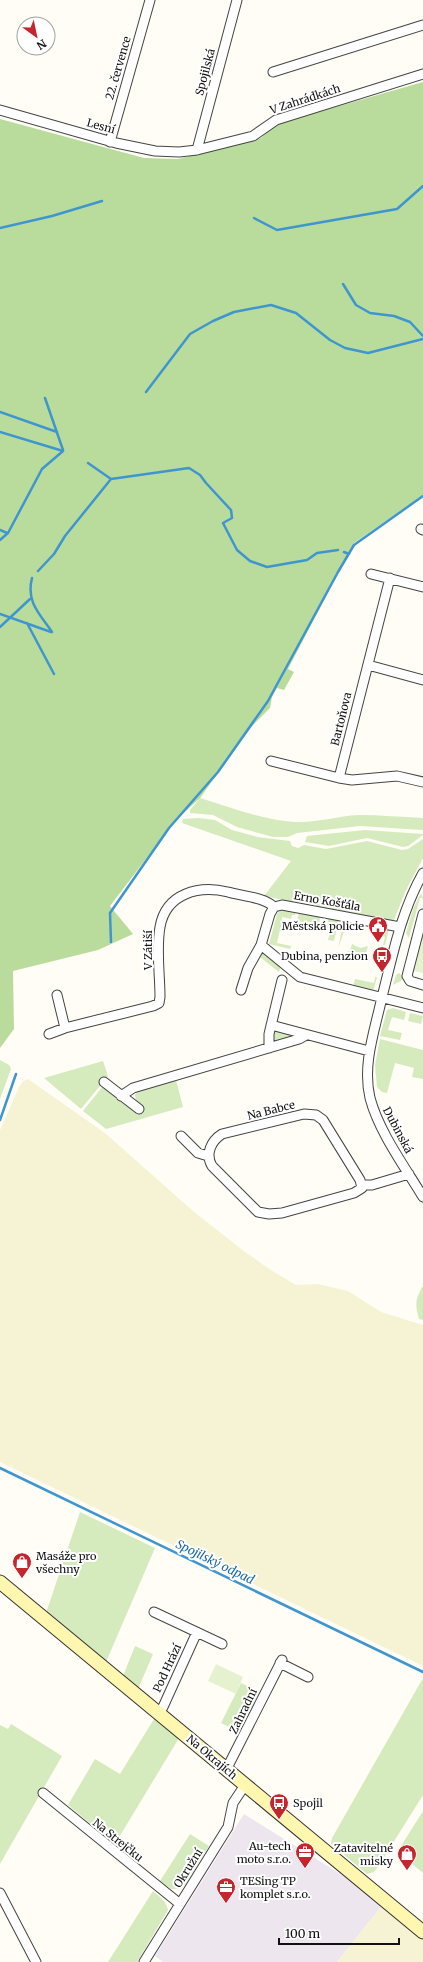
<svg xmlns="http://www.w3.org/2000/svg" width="423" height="1962" font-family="Merriweather,serif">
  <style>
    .industrial { fill: #eee6ef }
    .farmland { fill: #f6f3d4 }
    .green { fill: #d5ebbd }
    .forest { fill: #b9dc9c }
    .pitch { fill: #e6f2cf }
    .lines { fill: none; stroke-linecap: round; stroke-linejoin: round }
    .stream { stroke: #3f96cf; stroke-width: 2.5 }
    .street-casing { stroke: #444; stroke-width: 11 }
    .secondary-casing { stroke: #333; stroke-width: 15 }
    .street { stroke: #fff; stroke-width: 9 }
    .secondary { stroke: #fff6b0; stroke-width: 13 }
    .labels { text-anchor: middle; stroke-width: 4; stroke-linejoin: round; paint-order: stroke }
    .street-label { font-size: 11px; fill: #111; stroke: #fff }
    .poi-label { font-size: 11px; fill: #111; stroke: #fff; text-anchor: end }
    .water-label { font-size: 12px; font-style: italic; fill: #1768a6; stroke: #fff }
  </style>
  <rect width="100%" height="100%" fill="#fffdf5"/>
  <path class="industrial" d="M244,1814L342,1875L381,1907L337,1962H163L155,1956Z"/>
  <path class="farmland" d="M28,1079L105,1133L193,1211L245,1252L271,1270L296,1285L318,1284L348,1291L381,1312L423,1325V1666L0,1462V1130L19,1087L23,1081Z
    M381,1907L423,1941V1962H337Z"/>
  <path class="green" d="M200,798C230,807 263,820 295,822C318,823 336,816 359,815C380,815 402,817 423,818V830L360,826L297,833L288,837H273L237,827L213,815L190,813V810Z
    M198,818L215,820L232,830L258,837L290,841L292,846L298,848L304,845L326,849L367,841L402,850L408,849L423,839V858L406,890L394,920L390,921L264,896L291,861L182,823L183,819Z
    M365,830L423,834V835L408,846L403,847L367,838L329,846L305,842L307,836Z
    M421,893L423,898H420L409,938L406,933L413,909Z
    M282,909L296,912L295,915H292L291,919L282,917C283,919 278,938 277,943L291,946L293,942L290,949L269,944L277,914Z
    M299,912L320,916L319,925L297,921Z
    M329,917L339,919L334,941L328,940L331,929H326Z
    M344,920L361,923V928L345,929L338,948Z
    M371,926L389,929L385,945H383L385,937L369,932Z
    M352,944L360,948L368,946L364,961L345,956L346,952L350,951Z
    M264,951L281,965L279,972L260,957Z
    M399,973L403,977L401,981L393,985L396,975Z
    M375,977H377L373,992L353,987L355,979L374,983Z
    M393,1008L406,1012L404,1020L392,1017L388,1030L402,1033L400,1040L380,1036L387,1010Z
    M410,1013L423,1016L421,1024L408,1021Z
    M276,1030L298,1035L276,1042L273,1040L272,1033Z
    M380,1039L423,1050V1079L412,1077L414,1068L395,1063L387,1093L382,1092L377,1087L375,1065Z
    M0,1060L9,1065L11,1069L0,1099Z
    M103,1061L108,1076L81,1109L44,1078Z
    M176,1080L183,1107L106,1129L83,1111L103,1086L137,1114L143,1106L136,1100L135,1095L137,1091Z
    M423,1286V1320L419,1319C415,1305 415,1299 423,1286Z
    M80,1512L155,1548L106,1662L46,1613Z
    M135,1646L153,1654L138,1689L123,1676Z
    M423,1678V1795L378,1867L374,1872L367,1874L331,1844L332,1838Z
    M241,1683L261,1693L241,1733L221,1723Z
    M154,1719L179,1738L115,1844L68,1805L95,1759L120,1774Z
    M11,1724L62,1756L0,1864V1725L8,1729Z
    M423,1811V1873L399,1853L402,1849L401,1846Z
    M190,1834L209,1846L185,1885L180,1889H171L160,1881Z
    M153,1891C160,1897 166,1901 168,1910L137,1962H108Z"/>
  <path class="forest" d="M423,82V495L354,543L288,669L294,672L284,690L277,688L272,697L270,708L252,726L200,798L175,821L110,906L133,934L98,950L13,971L14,1029L0,1048V119L144,158L178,159L261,138L273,126L283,122Z"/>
  <path class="pitch" d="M423,933V973L413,971Z
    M216,1664L243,1677L236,1694L208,1681Z"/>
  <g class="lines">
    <path class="stream" d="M254,218L277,230L397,209L423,186
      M0,228L52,216L102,201
      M343,284L356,305L370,313L394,316L410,322L423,336
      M146,392L190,334L213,321L234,312L271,305L296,313L330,340L345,348L368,353L423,339
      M45,398L63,450
      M0,412L57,432
      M0,432L63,451
      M88,463L111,479L189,468L200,475L206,483L231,510L232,518L223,523L224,525L237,550L250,561L267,567L307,560L317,553L338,550
      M0,530L7,533
      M0,540L8,533L42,469L63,451
      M344,552L349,554
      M38,571L54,554L65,536L111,479
      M32,578C26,602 39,613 52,632
      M0,614L51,632
      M27,623L54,674
      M0,627L30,599
      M111,942L110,913L169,828L218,772L268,701L338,572L354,545L423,496
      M0,1120L16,1074
      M0,1468L423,1672"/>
    <g class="street-casing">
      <path id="street" d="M273,72L423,25
        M0,110L116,143L155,151L179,152L197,150L253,136L276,120L423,74
        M110,142L150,0
        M197,150L237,0
        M421,529L423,530
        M371,574L423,587
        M368,665L423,680
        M271,761L339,778L390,578
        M339,778L352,780L397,776L423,782
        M423,873C401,912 393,954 382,997C375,1030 362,1064 370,1098C379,1132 405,1167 423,1197
        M274,907L282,905L400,927
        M423,914L407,976L410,981L423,985
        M261,945L300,977L423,1008
        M241,990L248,968L261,945L270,914L274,907
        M57,995L65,1028
        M271,1025L369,1051
        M49,1034L65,1028L153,1006L159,1003L160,997C160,975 156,949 160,927C166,893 199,885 228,892C241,896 264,897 274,907
        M269,1048V1034L282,980
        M104,1082L139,1109
        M121,1096L133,1088L299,1039L306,1035
        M304,1114L316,1115L323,1120L360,1180L362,1188L354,1193L282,1213L269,1214L258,1212L212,1166C205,1154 211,1141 222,1134Z
        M181,1136L198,1153L208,1156
        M362,1185H372L409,1174
        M154,1612L222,1644
        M280,1663L308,1677
        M158,1713L163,1707L197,1632
        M226,1770L282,1660
        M43,1793L180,1904
        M0,1893L36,1962
        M144,1962L228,1827L233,1803L245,1785"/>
    </g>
    <g class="secondary-casing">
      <path id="secondary" d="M0,1582L423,1932"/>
    </g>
    <use href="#street" class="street"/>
    <use href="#secondary" class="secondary"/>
  </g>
  <defs>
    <g id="civic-pin" transform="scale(1)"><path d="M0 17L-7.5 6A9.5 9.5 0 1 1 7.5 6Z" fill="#c4262e" stroke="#fff"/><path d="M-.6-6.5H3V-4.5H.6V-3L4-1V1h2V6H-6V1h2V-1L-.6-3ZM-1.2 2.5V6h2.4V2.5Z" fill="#fff"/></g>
    <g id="bus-pin" transform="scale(1)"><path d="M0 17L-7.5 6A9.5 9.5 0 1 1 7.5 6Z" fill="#c4262e" stroke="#fff"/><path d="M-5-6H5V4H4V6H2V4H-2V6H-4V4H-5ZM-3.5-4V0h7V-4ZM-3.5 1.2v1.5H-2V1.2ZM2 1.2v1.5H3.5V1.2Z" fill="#fff"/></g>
    <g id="shop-pin" transform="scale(1)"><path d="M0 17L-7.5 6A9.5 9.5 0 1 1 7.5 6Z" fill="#c4262e" stroke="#fff"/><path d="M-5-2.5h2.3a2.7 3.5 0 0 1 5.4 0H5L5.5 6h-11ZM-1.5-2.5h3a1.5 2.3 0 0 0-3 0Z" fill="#fff"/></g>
    <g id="office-pin" transform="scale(1)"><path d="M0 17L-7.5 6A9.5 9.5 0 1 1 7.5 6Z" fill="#c4262e" stroke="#fff"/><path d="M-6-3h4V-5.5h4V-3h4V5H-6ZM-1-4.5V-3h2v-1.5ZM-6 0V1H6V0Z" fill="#fff"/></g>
  </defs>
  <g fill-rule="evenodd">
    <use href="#civic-pin" x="378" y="926"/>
    <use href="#bus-pin" x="382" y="956"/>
    <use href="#shop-pin" x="22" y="1562"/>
    <use href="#bus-pin" x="279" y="1803"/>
    <use href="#office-pin" x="305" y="1852"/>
    <use href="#shop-pin" x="407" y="1854"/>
    <use href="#office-pin" x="226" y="1887"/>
  </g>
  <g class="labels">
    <g class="street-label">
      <text transform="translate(118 68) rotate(-74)" y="4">22. července</text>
      <text transform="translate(205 72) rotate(-75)" y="4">Spojilská</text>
      <text transform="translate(305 99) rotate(-18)" y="4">V Zahrádkách</text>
      <text transform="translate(101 126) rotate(15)" y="4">Lesní</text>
      <text transform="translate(341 719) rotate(-76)" y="4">Bartoňova</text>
      <text transform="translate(327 901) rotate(10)" y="4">Erno Košťála</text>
      <text transform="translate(148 950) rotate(-90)" y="4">V Zátiší</text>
      <text transform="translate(271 1110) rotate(-14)" y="4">Na Babce</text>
      <text transform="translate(398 1130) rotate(62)" y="4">Dubinská</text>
      <text transform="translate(167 1668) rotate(-65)" y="4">Pod Hrází</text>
      <text transform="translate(243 1711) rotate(-64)" y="4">Zahradní</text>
      <text transform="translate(212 1757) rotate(40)" y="4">Na Okrajích</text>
      <text transform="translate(118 1840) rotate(39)" y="4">Na Strejčku</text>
      <text transform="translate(188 1868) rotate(-58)" y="4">Okružní</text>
    </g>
    <g class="poi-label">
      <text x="364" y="930">Městská policie</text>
      <text x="368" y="960">Dubina, penzion</text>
      <text x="36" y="1560" text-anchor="start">Masáže pro<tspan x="36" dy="13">všechny</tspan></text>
      <text x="293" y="1807" text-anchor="start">Spojil</text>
      <text x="291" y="1850">Au-tech<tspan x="291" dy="13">moto s.r.o.</tspan></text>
      <text x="393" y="1852">Zatavitelné<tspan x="393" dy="13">misky</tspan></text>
      <text x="240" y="1885" text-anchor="start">TESing TP<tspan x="240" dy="13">komplet s.r.o.</tspan></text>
    </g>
    <g class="water-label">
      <text transform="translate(215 1562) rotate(26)" y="4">Spojilský odpad</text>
    </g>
  </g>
  <g transform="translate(36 36) rotate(147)"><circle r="19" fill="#ffffff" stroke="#a0a0a0"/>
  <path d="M0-3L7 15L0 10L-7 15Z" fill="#c4262e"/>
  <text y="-6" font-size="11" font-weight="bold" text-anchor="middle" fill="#111111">N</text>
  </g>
  <path d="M279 1938v6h120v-6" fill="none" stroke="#111111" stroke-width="2"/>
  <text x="285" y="1938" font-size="12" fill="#111111" stroke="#ffffff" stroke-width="3" paint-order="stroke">100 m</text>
</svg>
